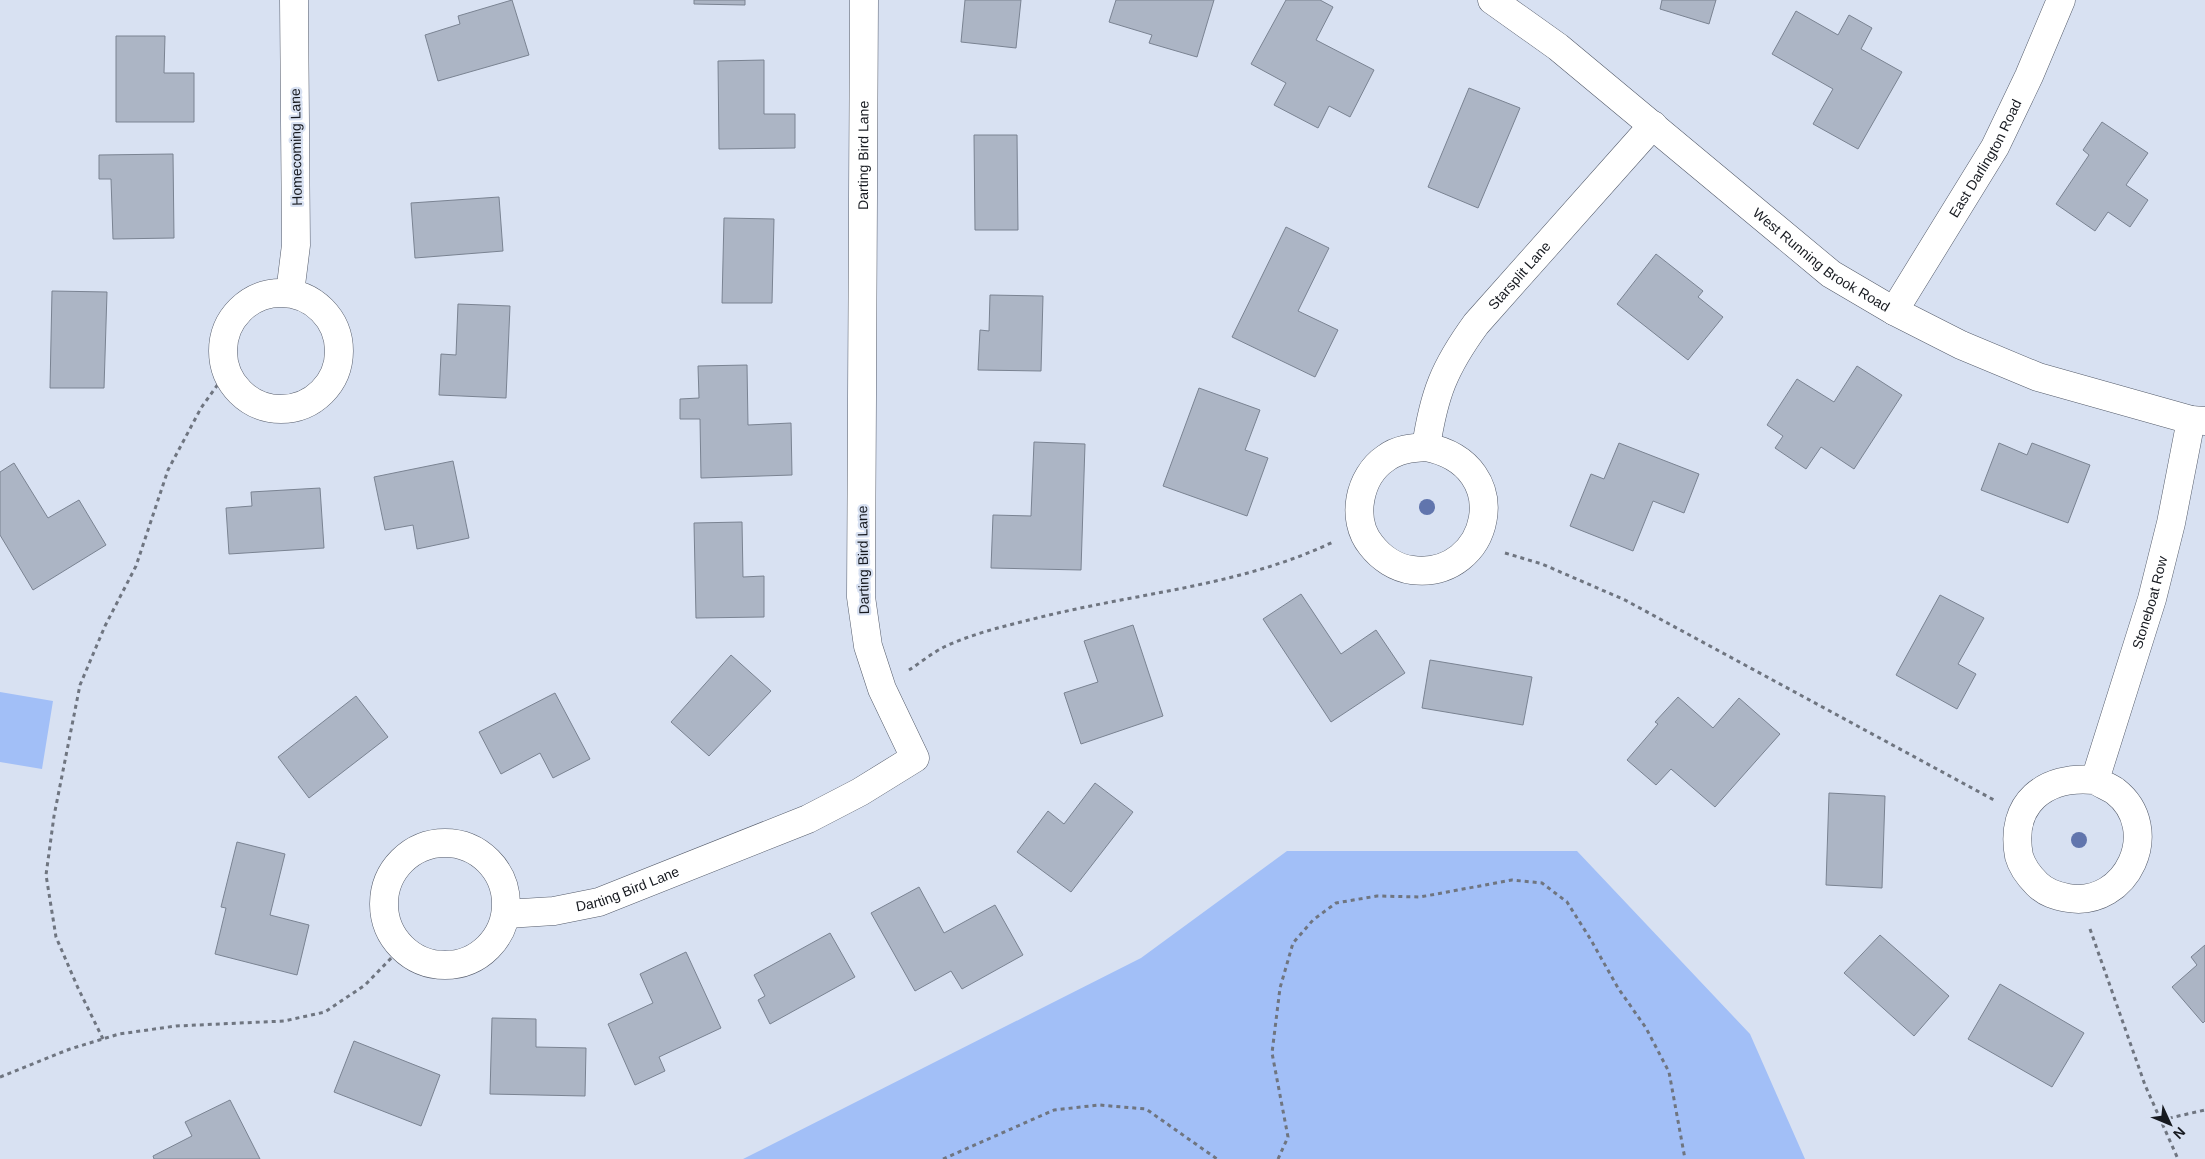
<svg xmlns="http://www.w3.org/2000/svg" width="2205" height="1159" font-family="Helvetica,sans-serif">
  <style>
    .green { fill: #a2bff7 }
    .building { fill: #acb5c5; stroke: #7a8392 }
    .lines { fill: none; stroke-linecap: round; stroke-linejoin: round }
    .street-casing { stroke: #545b6a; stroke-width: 29 }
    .path { stroke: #6f7580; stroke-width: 3; stroke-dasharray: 4 4; stroke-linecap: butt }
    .street { stroke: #fff; stroke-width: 28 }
    .tree { fill: #6175ad }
    .labels { text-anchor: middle; stroke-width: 4.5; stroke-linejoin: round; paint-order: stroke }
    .street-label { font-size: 14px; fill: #16191f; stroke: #d8e1f2 }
  </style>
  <rect width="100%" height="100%" fill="#d8e1f2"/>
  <path class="green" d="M0,692L53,701L42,769L0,762Z
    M1287,851H1577L1750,1034L1805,1159H743L1141,958Z"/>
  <path class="building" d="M512,0L529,55L438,81L425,35L460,24L458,16Z
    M694,0H745V5L694,4Z
    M965,0H1021L1016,48L961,42Z
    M1116,0H1214L1197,57L1149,43L1152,35L1109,22Z
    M1286,0H1320L1333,7L1316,40L1374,70L1350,117L1329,106L1318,128L1274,105L1286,83L1251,64Z
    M1662,0H1716L1709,24L1660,9Z
    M1796,11L1838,35L1849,15L1872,28L1861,49L1902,72L1858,149L1813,124L1833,89L1772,54Z
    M116,36H165L164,73H194V122H116Z
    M764,60V114H795V148L719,149L718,61Z
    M1469,88L1520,108L1478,208L1428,187Z
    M2102,122L2148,153L2126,185L2148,200L2130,227L2108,212L2095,231L2056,204L2089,155L2083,150Z
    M974,135H1017L1018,230H975Z
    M173,154L174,238L113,239L111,179H99V155Z
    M499,197L503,251L415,258L411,203Z
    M724,218L774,219L772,303H722Z
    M1286,227L1329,248L1298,311L1338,330L1315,377L1232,337Z
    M1656,254L1703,291L1698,297L1723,317L1688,360L1617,304Z
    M52,291L107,292L104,388H50Z
    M990,295L1043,296L1041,371L978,370L980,330L989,331Z
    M458,304L510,306L506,398L439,395L441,354L456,355Z
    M747,365L748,425L791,423L792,475L701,478L700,419H680V399L699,398L698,366Z
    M1857,366L1902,395L1854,469L1821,447L1806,469L1775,448L1783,436L1767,425L1797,379L1834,402Z
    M1199,388L1260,410L1245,450L1268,458L1247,516L1163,486Z
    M1034,442L1085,444L1081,570L991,568L993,515L1031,516Z
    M1619,443L1699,474L1684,513L1653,501L1633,551L1570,526L1591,474L1604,479Z
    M1999,443L2027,455L2032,443L2090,465L2068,523L1981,490Z
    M453,461L469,538L417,549L413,525L385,530L374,477Z
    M14,463L48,518L79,500L106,545L33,590L0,535V472Z
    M320,488L324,548L229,554L226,508L252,506L251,492Z
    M742,522L743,577L764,576V617L696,618L694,523Z
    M1301,594L1341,654L1376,630L1405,673L1331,722L1263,619Z
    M1940,595L1984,618L1958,664L1976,674L1957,709L1896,675Z
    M1133,625L1163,716L1081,744L1064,693L1098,682L1084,641Z
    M731,655L771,691L709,756L671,722Z
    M1430,660L1532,677L1523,725L1422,708Z
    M555,693L590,759L553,778L540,753L501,774L479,732Z
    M356,696L388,737L309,798L278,757Z
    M1678,697L1713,728L1739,698L1780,734L1715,807L1671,769L1656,785L1627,760L1658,724L1655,722Z
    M1095,783L1133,812L1071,892L1017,852L1048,811L1064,824Z
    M1829,793L1885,796L1882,888L1826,885Z
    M237,842L285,854L270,915L309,925L297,975L215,954L226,908L221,907Z
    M919,887L944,933L995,905L1023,955L962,989L951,971L915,991L871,913Z
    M830,933L855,977L770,1024L758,1000L765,996L754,975Z
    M1880,935L1949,996L1914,1036L1844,973Z
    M2205,945V1021L2203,1023L2172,987L2197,965L2191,957Z
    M686,952L721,1028L659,1057L665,1071L635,1085L608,1024L653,1003L640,974Z
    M2000,984L2084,1033L2052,1087L1968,1039Z
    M492,1018L536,1019V1047L586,1048L585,1096L490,1094Z
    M354,1041L440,1075L421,1126L334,1092Z
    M230,1100L260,1159H154L153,1156L192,1136L185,1122Z"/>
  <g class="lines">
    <g class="street-casing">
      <g id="street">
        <path id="s1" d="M1492,0L1558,47L1831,274L1894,311L1961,345L2038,377L2191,420L2205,421"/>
        <circle cx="281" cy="351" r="58"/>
        <path d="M290,293L296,245L294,0"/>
        <path id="s2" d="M1894,311L1995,147L2029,76L2061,0"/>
        <path id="s3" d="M1426,447C1518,465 1490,580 1412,570C1396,568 1381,558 1371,545C1350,519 1359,476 1386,458C1398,449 1412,448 1426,447C1434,394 1444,368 1476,324L1653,125"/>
        <path id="s4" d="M2095,780C2045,775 2009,803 2019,856C2022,867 2029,876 2037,884C2046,893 2056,896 2068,898C2127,908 2164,829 2115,791C2109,787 2101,784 2095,780L2152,599L2171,523L2191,420"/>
        <circle cx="445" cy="904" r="61"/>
        <path id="s5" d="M506,914L554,911L599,902L808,819L860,792L915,758L882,689L868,646L861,597L864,0"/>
      </g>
    </g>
    <path class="path" d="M1505,553L1542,564L1625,600L1994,800
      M909,670C920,663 932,653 944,647C974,633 1005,626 1037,618C1136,593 1241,586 1333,542
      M2090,929L2145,1085L2178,1159
      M103,1039L78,988L56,937L46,875L54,816L80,685L105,626L136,566L168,470L201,408L226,373
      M0,1077L70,1049L119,1034L176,1026L284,1021L325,1012L365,985L401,948
      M2161,1120L2205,1110
      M943,1159L1054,1110L1099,1105L1146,1109L1217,1159
      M1278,1159L1288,1137L1272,1053L1280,988L1293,943L1313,920L1336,903L1377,896L1420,897L1512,880L1542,883L1567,902L1591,940L1618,988L1646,1028L1669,1072L1685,1159"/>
    <use href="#street" class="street"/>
  </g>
  <g class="tree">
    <circle cx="1427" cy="507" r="8"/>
    <circle cx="2079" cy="840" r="8"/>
  </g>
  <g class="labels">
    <g class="street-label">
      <text transform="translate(296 147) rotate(-91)" y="5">Homecoming Lane</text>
      <text dy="5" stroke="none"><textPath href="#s5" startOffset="1055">Darting Bird Lane</textPath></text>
      <text dy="5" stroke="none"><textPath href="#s2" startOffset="178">East Darlington Road</textPath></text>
      <text dy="5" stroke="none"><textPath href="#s1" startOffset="420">West Running Brook Road</textPath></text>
      <text dy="5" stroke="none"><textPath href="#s3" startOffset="588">Starsplit Lane</textPath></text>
      <text transform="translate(863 560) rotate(-91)" y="5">Darting Bird Lane</text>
      <text dy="5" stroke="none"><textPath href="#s4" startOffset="564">Stoneboat Row</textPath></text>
      <text dy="5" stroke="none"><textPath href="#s5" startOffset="125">Darting Bird Lane</textPath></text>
    </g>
  </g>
  <g transform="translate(2170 1124) rotate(134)" stroke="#d8e1f2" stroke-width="4" paint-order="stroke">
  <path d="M0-4L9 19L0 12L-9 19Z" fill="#16191f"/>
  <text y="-8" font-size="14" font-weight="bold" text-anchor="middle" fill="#16191f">N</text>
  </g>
</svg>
